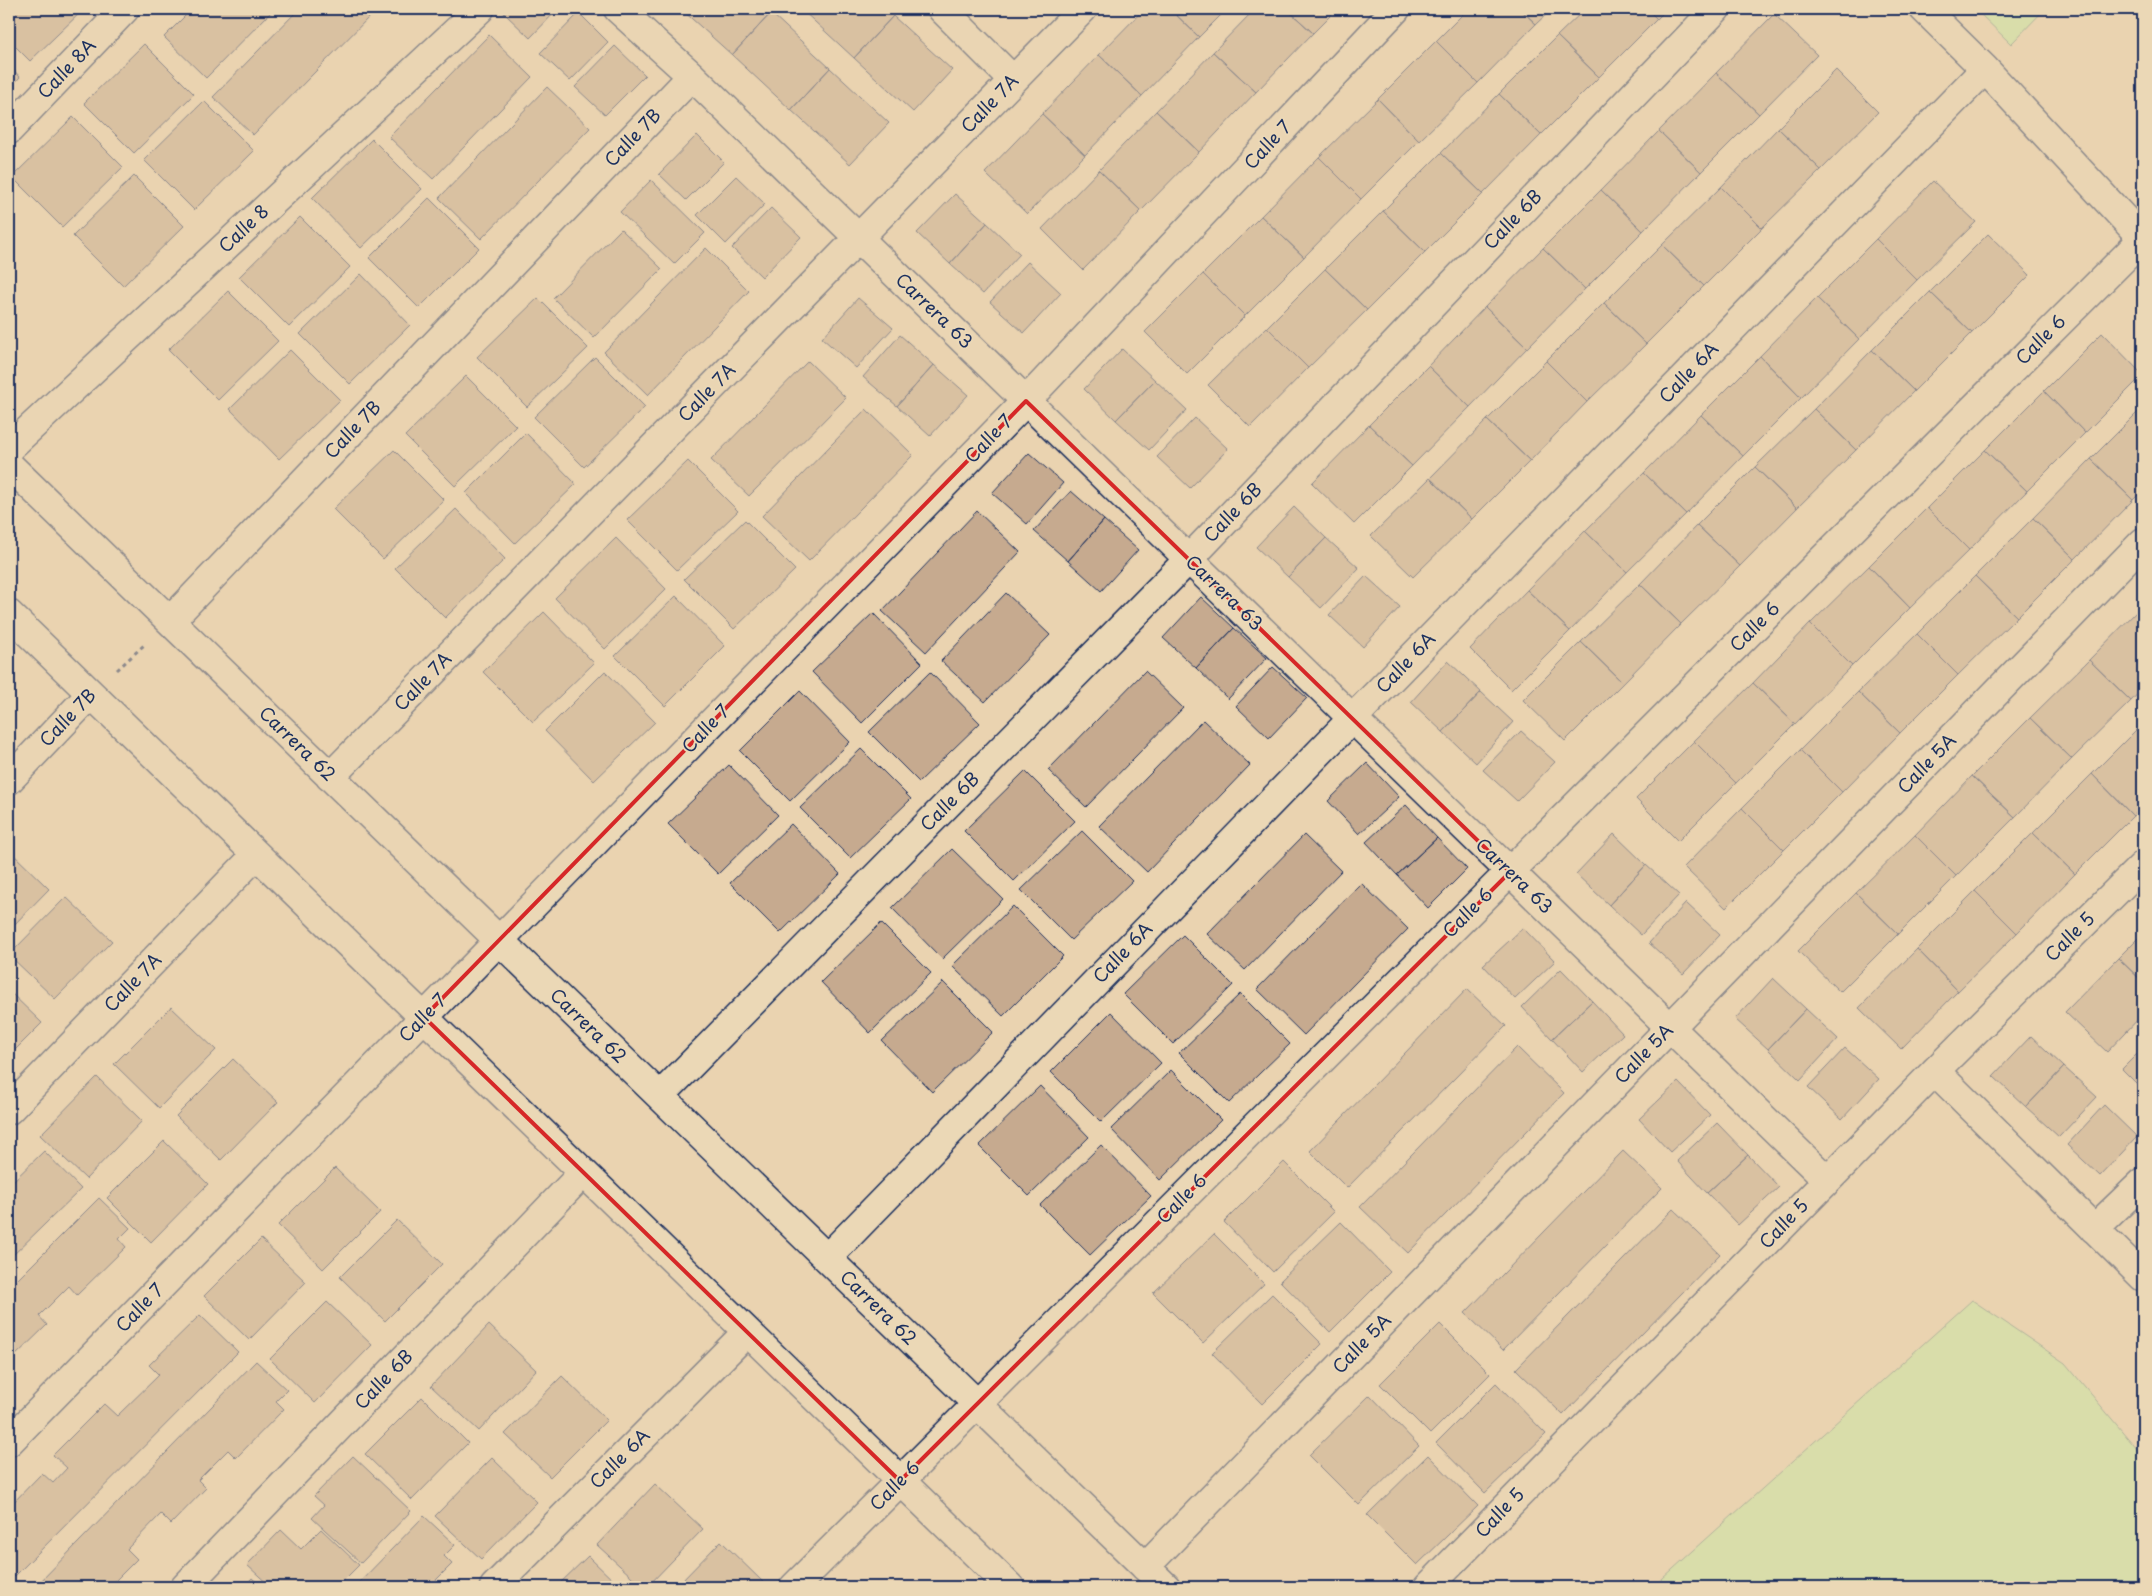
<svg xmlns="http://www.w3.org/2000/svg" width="2152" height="1596" font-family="'Playpen Sans',sans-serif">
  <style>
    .green { fill: #c5e8a2; stroke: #708c80 }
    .building { fill: #c6aa8f; stroke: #1b2f5e }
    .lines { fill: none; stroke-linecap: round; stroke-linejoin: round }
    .minor-casing { stroke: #1b2f5e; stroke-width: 31 }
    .path { stroke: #1b2f5e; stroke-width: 3; stroke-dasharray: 4 4; stroke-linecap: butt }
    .minor { stroke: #ebd8b6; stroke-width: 28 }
    .marked { fill: none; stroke: #d62828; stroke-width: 4; stroke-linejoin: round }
    .labels { text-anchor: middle; stroke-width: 4; stroke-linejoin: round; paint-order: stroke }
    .street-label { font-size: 18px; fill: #1b2f5e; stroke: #ebd8b6 }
  </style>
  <rect width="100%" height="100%" fill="#ead3b0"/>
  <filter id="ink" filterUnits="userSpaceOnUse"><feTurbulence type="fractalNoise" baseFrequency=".02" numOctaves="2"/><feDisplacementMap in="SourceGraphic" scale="10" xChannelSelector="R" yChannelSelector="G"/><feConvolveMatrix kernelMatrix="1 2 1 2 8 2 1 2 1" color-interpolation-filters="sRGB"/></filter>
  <g filter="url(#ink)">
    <path class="green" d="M1975,9H2045L2011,44Z
      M1972,1300L2065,1363L2143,1456V1587H1653Z"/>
    <path class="building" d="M9,9H84L30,61L9,40Z
      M192,9H274L206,78L164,37Z
      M299,9H377L253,135L213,97Z
      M505,9H558L530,38L503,12Z
      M681,9H766L771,13L732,55Z
      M801,9H886L893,16L854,58Z
      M1144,9H1170L1199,37L1142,96L1099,55Z
      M1170,9H1227L1199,37Z
      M1255,9H1287L1313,33L1256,92L1213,52Z
      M1287,9H1337L1313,33Z
      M1468,9H1520L1536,24L1478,83L1436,41Z
      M1520,9H1552L1536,24Z
      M1585,9H1647L1657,19L1599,77L1557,36Z
      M1647,9H1667L1657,19Z
      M579,13L608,42L570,81L540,53Z
      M771,13L830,68L791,110L732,55Z
      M1774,14L1817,55L1759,114L1716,73Z
      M893,16L952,70L913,112L854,58Z
      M489,35L532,77L433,179L389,137Z
      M1557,36L1599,77L1541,135L1499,94Z
      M1436,41L1478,83L1419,141L1378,99Z
      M144,44L194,94L134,153L84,103Z
      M615,46L645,75L605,115L575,87Z
      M1213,52L1256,92L1199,152L1156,111Z
      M1099,55L1142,96L1085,155L1042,114Z
      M9,65L20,77L9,89Z
      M830,68L889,123L850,164L791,110Z
      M1836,70L1878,112L1821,170L1778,128Z
      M1716,73L1759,114L1701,172L1659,131Z
      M547,87L590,128L481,239L439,198Z
      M1499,94L1541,135L1483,194L1441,153Z
      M1378,99L1419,141L1361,199L1319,157Z
      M204,101L254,151L194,210L144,160Z
      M1156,111L1199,152L1141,211L1099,170Z
      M1042,114L1085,155L1027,214L985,173Z
      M73,117L123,167L62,227L12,177Z
      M1778,128L1821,170L1762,228L1721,187Z
      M1659,131L1701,172L1643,231L1601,190Z
      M697,135L724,162L686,200L659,174Z
      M372,139L422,189L361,248L312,198Z
      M1441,153L1483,194L1425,252L1383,211Z
      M1319,157L1361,199L1304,257L1261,216Z
      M1099,170L1141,211L1083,270L1042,229Z
      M134,176L184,226L123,286L73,236Z
      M736,176L765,204L726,244L697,215Z
      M651,180L705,233L674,264L620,212Z
      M1933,181L1976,222L1917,280L1876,239Z
      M1721,187L1762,228L1704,286L1662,245Z
      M1601,190L1643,231L1585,289L1543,248Z
      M955,194L987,223L950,264L917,233Z
      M429,198L479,248L419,308L369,258Z
      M771,208L801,237L762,277L732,248Z
      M1383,211L1425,252L1367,310L1325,269Z
      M1261,216L1304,257L1245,316L1203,274Z
      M300,217L350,267L289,327L239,277Z
      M987,223L1020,254L983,294L950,264Z
      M621,229L662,269L594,338L553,298Z
      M1988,234L2030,275L1972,333L1930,292Z
      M1876,239L1917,280L1859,339L1817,298Z
      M1662,245L1704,286L1646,344L1604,303Z
      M706,248L749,291L648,395L604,352Z
      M1543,248L1585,289L1527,348L1485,307Z
      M1028,262L1061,293L1024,333L990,302Z
      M1325,269L1367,310L1308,368L1267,327Z
      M361,274L410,325L350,384L300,334Z
      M1203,274L1245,316L1187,374L1145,332Z
      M228,291L278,341L218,400L168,350Z
      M1930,292L1972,333L1914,391L1872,350Z
      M538,298L588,348L527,407L477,357Z
      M858,298L893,328L856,368L822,338Z
      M1817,298L1859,339L1801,398L1760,356Z
      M1604,303L1646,344L1587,402L1546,361Z
      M1485,307L1527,348L1470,407L1428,366Z
      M1267,327L1308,368L1250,427L1208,385Z
      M2102,333L2143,375L2085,433L2044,391Z
      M900,335L934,365L897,406L863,377Z
      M1122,349L1155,380L1116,420L1084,389Z
      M290,350L340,400L279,459L230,409Z
      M1872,350L1914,391L1856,450L1814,409Z
      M1760,356L1801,398L1743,456L1701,415Z
      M595,357L645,407L584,467L534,417Z
      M808,361L846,398L749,496L711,460Z
      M1546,361L1587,402L1530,461L1487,420Z
      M934,365L968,395L930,436L897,406Z
      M1428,366L1470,407L1412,466L1369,425Z
      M466,376L516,426L455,486L405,436Z
      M1155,380L1187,410L1149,450L1116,420Z
      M2044,391L2085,433L2027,491L1985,450Z
      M2143,407V490L2133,500L2091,459Z
      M866,409L913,455L809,561L762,516Z
      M1814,409L1856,450L1797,508L1755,467Z
      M1701,415L1743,456L1686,514L1644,473Z
      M1195,418L1228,449L1190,488L1157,457Z
      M1487,420L1530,461L1472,519L1430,478Z
      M1369,425L1412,466L1354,524L1312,483Z
      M526,433L576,484L515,543L466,493Z
      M394,450L444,500L383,559L333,509Z
      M1985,450L2027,491L1969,550L1927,508Z
      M1029,453L1063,483L1027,524L992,493Z
      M2091,459L2133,500L2075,559L2033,518Z
      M688,461L738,511L677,570L627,520Z
      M1755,467L1797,508L1740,566L1697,525Z
      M1644,473L1686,514L1627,572L1585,531Z
      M1430,478L1472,519L1413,577L1371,536Z
      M1071,491L1104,520L1068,561L1034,531Z
      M1294,507L1326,538L1288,577L1256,547Z
      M1927,508L1969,550L1910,608L1869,566Z
      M456,509L505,559L445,618L395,568Z
      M977,511L1020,552L926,652L882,611Z
      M2033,518L2075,559L2017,617L1975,576Z
      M745,520L795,570L734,629L684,579Z
      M1104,520L1138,550L1101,591L1068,561Z
      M1697,525L1740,566L1681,624L1640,584Z
      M1585,531L1627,572L1570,631L1527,590Z
      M616,538L666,589L605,649L555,598Z
      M1326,538L1359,568L1321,608L1288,577Z
      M1869,566L1910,608L1852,666L1810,624Z
      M1366,576L1400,607L1363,647L1329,615Z
      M1975,576L2017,617L1958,675L1917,634Z
      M1640,584L1681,624L1623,683L1581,642Z
      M1527,590L1570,631L1511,690L1470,649Z
      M1006,593L1050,635L985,702L941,661Z
      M676,596L725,646L665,706L615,656Z
      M1201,597L1234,628L1196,668L1163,638Z
      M2143,605V688L2131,701L2089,660Z
      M544,612L594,663L533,722L483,672Z
      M873,613L922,663L862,723L812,672Z
      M1810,624L1852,666L1795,724L1753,683Z
      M1234,628L1267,658L1228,699L1196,668Z
      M1917,634L1958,675L1900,733L1858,692Z
      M1581,642L1623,683L1565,741L1523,700Z
      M2089,660L2131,701L2072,759L2030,718Z
      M1448,661L1481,692L1443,732L1411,702Z
      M1273,667L1307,698L1269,738L1236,706Z
      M605,671L655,722L594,781L545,731Z
      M1145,671L1183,708L1086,807L1048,770Z
      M930,672L980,723L919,782L869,732Z
      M1753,683L1795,724L1736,783L1694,741Z
      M800,691L850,742L790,801L740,751Z
      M1481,692L1513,722L1476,763L1443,732Z
      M1858,692L1900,733L1842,792L1800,750Z
      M2030,718L2072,759L2015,817L1972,776Z
      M1203,720L1250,765L1147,872L1099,826Z
      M2143,723V806L2133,816L2092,774Z
      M1521,731L1555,762L1517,801L1483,770Z
      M1694,741L1736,783L1678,841L1636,799Z
      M861,749L911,799L850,858L800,808Z
      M1800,750L1842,792L1784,850L1742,808Z
      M1367,763L1399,797L1359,834L1328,801Z
      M729,765L778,815L718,874L668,824Z
      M1025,771L1075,821L1014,881L964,831Z
      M2092,774L2133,816L2075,874L2033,833Z
      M1972,776L2015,817L1956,876L1915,835Z
      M1406,805L1437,838L1397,875L1366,842Z
      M1742,808L1784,850L1726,908L1684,867Z
      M791,824L840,874L780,933L730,883Z
      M1082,831L1132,881L1071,940L1021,890Z
      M2033,833L2075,874L2017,933L1975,891Z
      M1614,834L1646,865L1609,905L1576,874Z
      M1304,835L1341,871L1245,970L1207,934Z
      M1915,835L1956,876L1898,934L1856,893Z
      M1437,838L1467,869L1428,908L1397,875Z
      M952,849L1003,899L942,959L892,908Z
      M9,850L49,889L9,930Z
      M1646,865L1679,895L1641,935L1609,905Z
      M1361,883L1408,929L1304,1035L1257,989Z
      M1975,891L2017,933L1958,991L1917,949Z
      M1856,893L1898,934L1840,992L1798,951Z
      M66,897L112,941L55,999L9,955Z
      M1686,903L1720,935L1683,974L1649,943Z
      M1013,906L1063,956L1003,1016L952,966Z
      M881,923L931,973L870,1033L821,982Z
      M1523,928L1555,961L1515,999L1483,965Z
      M2143,933V982L2118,958Z
      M1183,935L1233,985L1173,1044L1123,994Z
      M1917,949L1958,991L1901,1049L1859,1008Z
      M2118,958L2143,982V1014L2107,1052L2065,1012Z
      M1561,969L1592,1001L1552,1039L1522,1007Z
      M1773,978L1806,1009L1768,1049L1735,1019Z
      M943,982L993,1032L932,1092L882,1041Z
      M1467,989L1506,1026L1347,1188L1310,1151Z
      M9,991L42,1023L9,1056Z
      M1240,994L1290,1044L1229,1103L1179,1053Z
      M1592,1001L1623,1034L1583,1072L1552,1039Z
      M171,1007L216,1050L159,1108L114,1064Z
      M1806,1009L1838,1039L1800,1080L1768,1049Z
      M1111,1012L1161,1063L1101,1122L1051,1072Z
      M2031,1036L2064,1067L2026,1107L1993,1076Z
      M1517,1047L1564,1093L1408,1253L1360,1207Z
      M1845,1048L1879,1079L1842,1119L1808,1087Z
      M2143,1048V1090L2122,1069Z
      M233,1059L278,1102L221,1160L176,1116Z
      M2064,1067L2097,1097L2059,1137L2026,1107Z
      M1171,1070L1221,1120L1160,1180L1111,1129Z
      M97,1077L142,1121L86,1179L40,1135Z
      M1678,1082L1710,1115L1670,1152L1639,1119Z
      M1040,1086L1089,1137L1029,1196L979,1146Z
      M2104,1105L2137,1137L2100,1176L2067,1145Z
      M1717,1123L1748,1155L1707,1193L1677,1161Z
      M164,1141L208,1184L151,1242L107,1198Z
      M1101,1145L1151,1196L1090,1255L1040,1205Z
      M44,1151L81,1189L9,1259V1185Z
      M1623,1151L1662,1188L1503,1350L1465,1313Z
      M1748,1155L1779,1187L1738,1225L1707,1193Z
      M1284,1162L1334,1212L1273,1272L1224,1222Z
      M335,1168L380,1212L323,1269L278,1225Z
      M99,1198L130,1228L119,1239L126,1247L77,1295L69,1286L39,1316L47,1325L12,1359L9,1357V1288Z
      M1673,1209L1720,1254L1563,1415L1516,1369Z
      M397,1220L442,1264L385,1321L340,1277Z
      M1341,1222L1390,1272L1330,1332L1280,1281Z
      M1214,1234L1264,1284L1203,1343L1153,1293Z
      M261,1239L306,1282L249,1340L204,1296Z
      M1272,1294L1322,1344L1262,1404L1212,1353Z
      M327,1302L372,1345L315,1403L270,1359Z
      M200,1315L238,1352L9,1582V1522L16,1515L9,1507L42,1473L53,1483L67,1468L53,1455L104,1404L117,1416L159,1375L149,1365Z
      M1440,1324L1490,1374L1430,1434L1380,1384Z
      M489,1325L536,1370L479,1431L431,1386Z
      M256,1361L287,1390L276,1401L284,1409L236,1458L228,1450L198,1480L206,1488L171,1524L161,1514L127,1549L137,1559L109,1587H35Z
      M562,1376L607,1420L550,1477L505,1434Z
      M1496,1383L1546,1434L1485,1493L1436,1443Z
      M1370,1395L1419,1446L1359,1505L1309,1455Z
      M422,1397L468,1443L412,1500L365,1454Z
      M1428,1455L1478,1506L1417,1565L1367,1515Z
      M353,1456L411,1511L361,1563L312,1518L324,1505L314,1496Z
      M492,1458L537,1502L481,1559L435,1516Z
      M655,1484L703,1529L647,1587H643L597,1545Z
      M424,1516L455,1545L444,1556L452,1564L429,1587H355Z
      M321,1529L359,1565L337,1587H271L247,1565L281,1530L301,1549Z
      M721,1541L767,1586L766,1587H676Z
      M588,1556L620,1587H556Z
      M252,1578L262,1587H243Z"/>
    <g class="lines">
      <g class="minor-casing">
        <path id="minor" d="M618,9L692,76L1827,1180
          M942,9L1013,80
          M1924,9L1985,69L2143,239
          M9,130L125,9
          M9,448L480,9
          M9,465L1166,1587
          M9,614L1010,1587
          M170,621L692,76
          M330,777L1083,9
          M9,780L91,694
          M1935,1071L2143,1277
          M660,1096L1189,559L1716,9
          M9,1110L256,855
          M2094,1229L2143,1182
          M827,1258L1985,69
          M9,1442L1026,401L1396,9
          M1145,1567L2143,542
          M185,1587L583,1173
          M494,1587L747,1332
          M794,1587L2143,239
          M1428,1587L1935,1071L2143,865"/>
      </g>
      <path class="path" d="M117,670L144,645"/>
      <use href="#minor" class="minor"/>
    </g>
  </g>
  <path d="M0 0H2152V1596H0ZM1026,401L1510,872L900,1481L424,1017Z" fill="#ead3b0" fill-opacity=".55" fill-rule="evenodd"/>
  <path class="marked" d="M1026,401L1510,872L900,1481L424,1017Z"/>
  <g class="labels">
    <g class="street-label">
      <text transform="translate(67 69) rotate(-46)" y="6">Calle 8A</text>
      <text transform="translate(990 104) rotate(-46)" y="6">Calle 7A</text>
      <text transform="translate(633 138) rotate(-46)" y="6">Calle 7B</text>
      <text transform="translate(1268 145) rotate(-47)" y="6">Calle 7</text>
      <text transform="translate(1513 220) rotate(-46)" y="6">Calle 6B</text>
      <text transform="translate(244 229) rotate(-43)" y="6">Calle 8</text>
      <text transform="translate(934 311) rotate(44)" y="6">Carrera 63</text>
      <text transform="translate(2041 340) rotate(-45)" y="6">Calle 6</text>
      <text transform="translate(1689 373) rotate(-46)" y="6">Calle 6A</text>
      <text transform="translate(707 393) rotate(-46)" y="6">Calle 7A</text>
      <text transform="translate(353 430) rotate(-46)" y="6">Calle 7B</text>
      <text transform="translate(989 439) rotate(-46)" y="6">Calle 7</text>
      <text transform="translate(1233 513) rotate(-46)" y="6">Calle 6B</text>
      <text transform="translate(1224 593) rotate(44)" y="6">Carrera 63</text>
      <text transform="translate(1755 627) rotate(-45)" y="6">Calle 6</text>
      <text transform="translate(1406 663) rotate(-46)" y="6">Calle 6A</text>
      <text transform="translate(423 682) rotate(-46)" y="6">Calle 7A</text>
      <text transform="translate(68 718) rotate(-46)" y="6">Calle 7B</text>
      <text transform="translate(706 729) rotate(-46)" y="6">Calle 7</text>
      <text transform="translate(297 744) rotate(44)" y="6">Carrera 62</text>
      <text transform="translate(1927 764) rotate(-46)" y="6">Calle 5A</text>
      <text transform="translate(950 802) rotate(-45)" y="6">Calle 6B</text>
      <text transform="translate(1514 876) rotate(44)" y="6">Carrera 63</text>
      <text transform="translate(1468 913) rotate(-45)" y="6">Calle 6</text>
      <text transform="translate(2070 937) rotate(-45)" y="6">Calle 5</text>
      <text transform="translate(1123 953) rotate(-46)" y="6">Calle 6A</text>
      <text transform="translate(133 983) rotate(-46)" y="6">Calle 7A</text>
      <text transform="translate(423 1018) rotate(-46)" y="6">Calle 7</text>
      <text transform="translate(588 1026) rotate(44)" y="6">Carrera 62</text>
      <text transform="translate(1644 1054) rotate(-46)" y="6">Calle 5A</text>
      <text transform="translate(1182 1199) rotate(-45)" y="6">Calle 6</text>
      <text transform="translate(1784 1224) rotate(-46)" y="6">Calle 5</text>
      <text transform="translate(140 1308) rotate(-46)" y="6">Calle 7</text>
      <text transform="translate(878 1308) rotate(44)" y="6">Carrera 62</text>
      <text transform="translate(1362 1344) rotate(-46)" y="6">Calle 5A</text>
      <text transform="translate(384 1380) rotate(-46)" y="6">Calle 6B</text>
      <text transform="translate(620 1459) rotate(-45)" y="6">Calle 6A</text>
      <text transform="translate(895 1486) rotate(-45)" y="6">Calle 6</text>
      <text transform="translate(1500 1513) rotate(-46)" y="6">Calle 5</text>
    </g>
  </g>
  <rect width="2152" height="1596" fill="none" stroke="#ebd8b6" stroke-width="30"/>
  <rect x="15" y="15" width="2122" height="1566" fill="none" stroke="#1b2f5e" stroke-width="2" filter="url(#ink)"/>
</svg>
